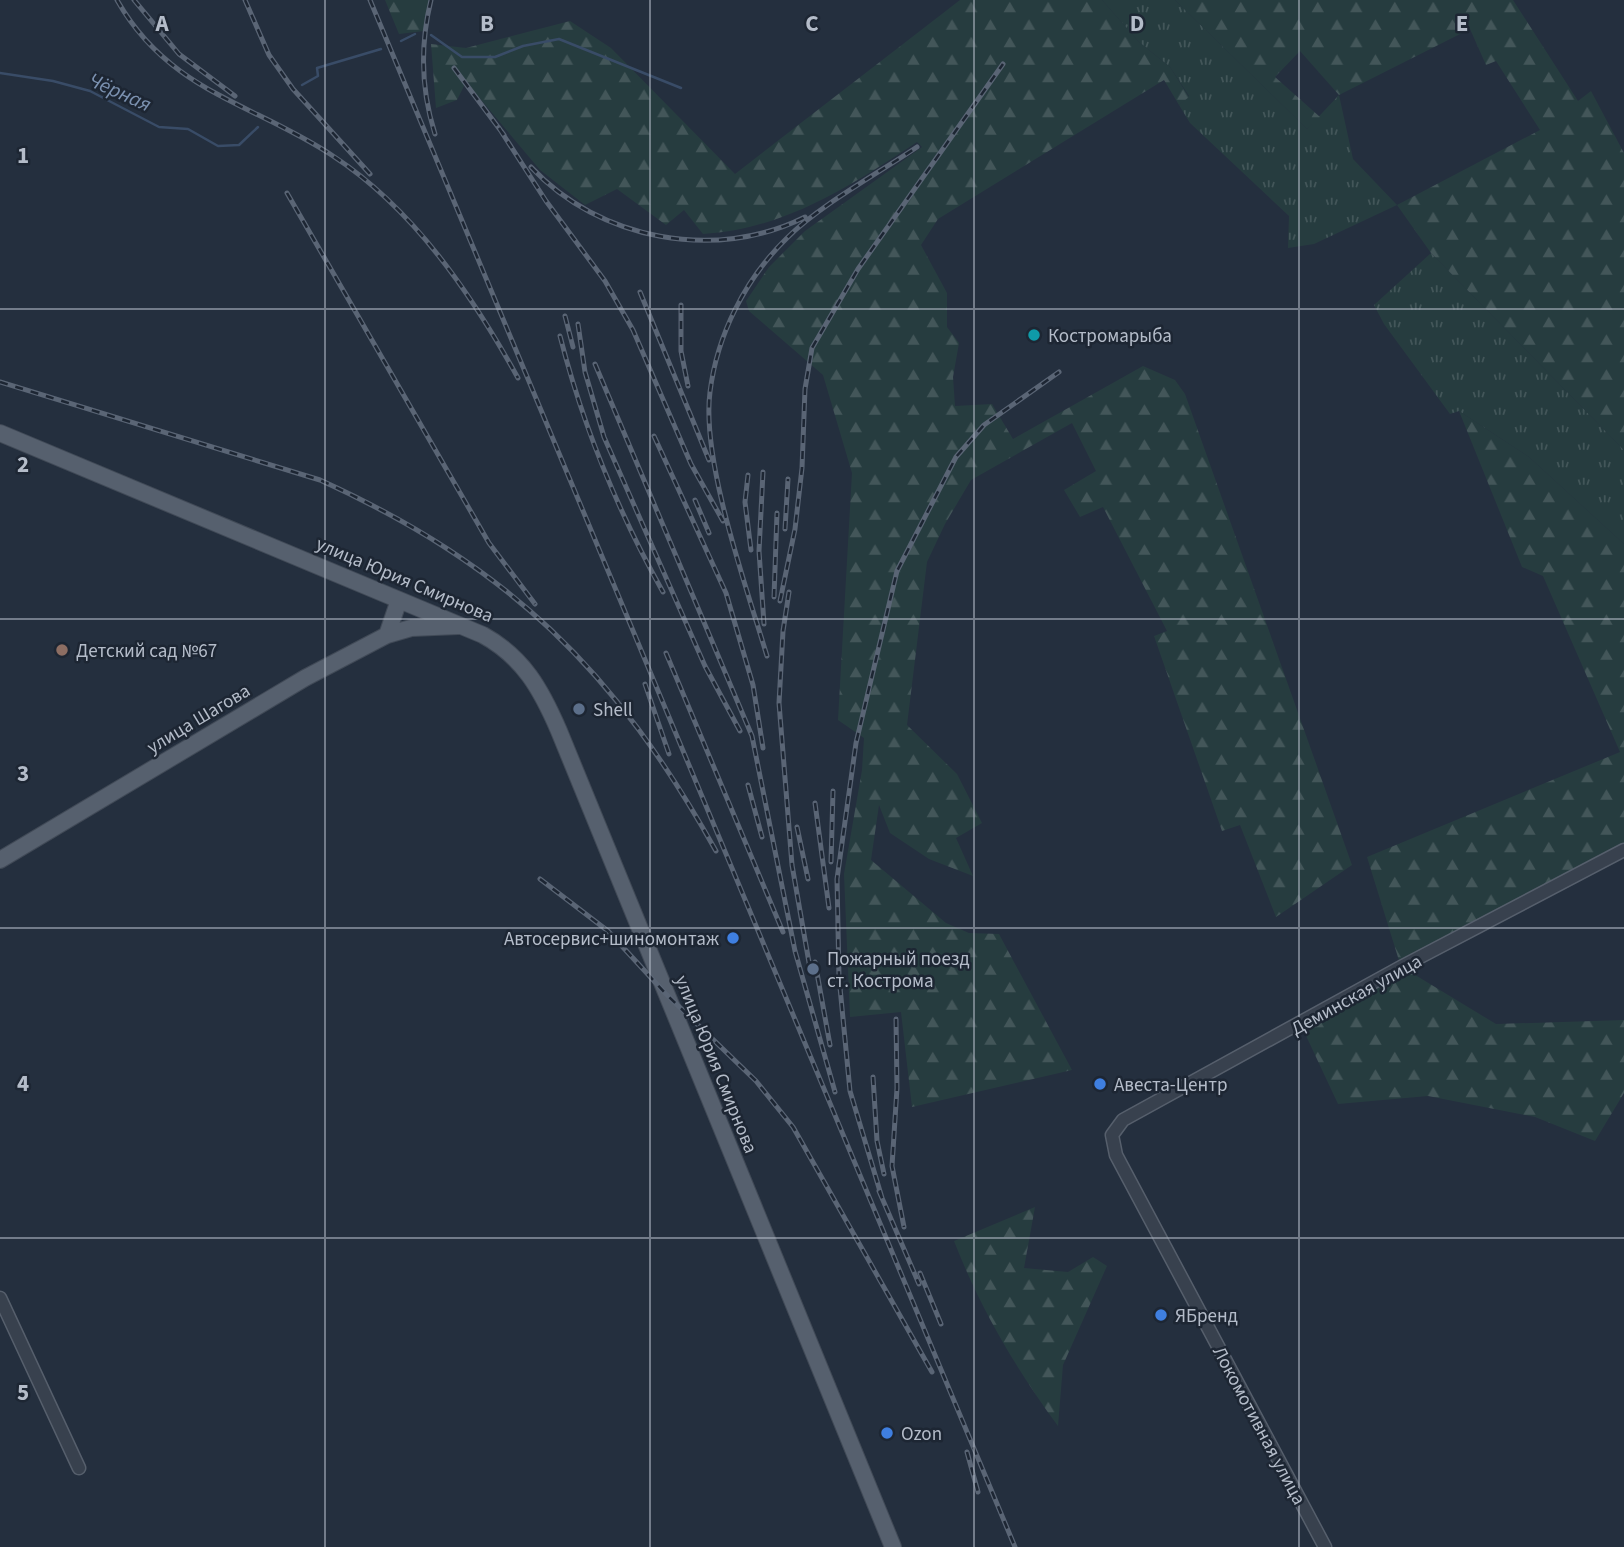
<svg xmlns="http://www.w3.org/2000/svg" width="1624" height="1547" font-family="'Source Sans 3',sans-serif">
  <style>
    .grass { fill: url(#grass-tufts) }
    .forest { fill: url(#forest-firs) }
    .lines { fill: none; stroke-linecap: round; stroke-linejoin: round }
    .stream { stroke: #394c67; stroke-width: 2.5 }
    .minor-casing { stroke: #565f6c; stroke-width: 15 }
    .major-casing { stroke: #414a57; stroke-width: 18 }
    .minor { stroke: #38414e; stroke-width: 12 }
    .major { stroke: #56606e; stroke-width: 16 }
    .rail-casing { stroke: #5a6575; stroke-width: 5 }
    .rail { stroke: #1d2633; stroke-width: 2.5; stroke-dasharray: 8; stroke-linecap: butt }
    .grid { fill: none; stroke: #b4bcc9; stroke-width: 2; stroke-opacity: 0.55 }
    .culture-dot { fill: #0f9aa8; stroke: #1d2633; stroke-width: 2.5 }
    .education-dot { fill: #8d6e63; stroke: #1d2633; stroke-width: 2.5 }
    .service-dot { fill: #5c6f8a; stroke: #1d2633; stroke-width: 2.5 }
    .shop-dot { fill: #3f7fe0; stroke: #1d2633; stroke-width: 2.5 }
    .labels { text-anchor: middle; stroke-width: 5; stroke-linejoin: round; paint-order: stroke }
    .poi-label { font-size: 19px; fill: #b4bcc9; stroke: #1d2633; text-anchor: start }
    .street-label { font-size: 19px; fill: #b4bcc9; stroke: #1d2633 }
    .water-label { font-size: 21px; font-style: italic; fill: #7c92b1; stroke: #1d2633 }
    .grid-label { font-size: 23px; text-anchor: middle; font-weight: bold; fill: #b4bcc9; stroke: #1d2633; stroke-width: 5; stroke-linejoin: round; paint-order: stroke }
  </style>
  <defs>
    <pattern id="grass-tufts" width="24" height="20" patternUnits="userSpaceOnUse" patternTransform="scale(1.75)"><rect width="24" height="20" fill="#263c3f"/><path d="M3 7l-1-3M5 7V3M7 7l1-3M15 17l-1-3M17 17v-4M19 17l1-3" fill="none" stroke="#435659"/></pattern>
    <pattern id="forest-firs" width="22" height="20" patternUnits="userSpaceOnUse" patternTransform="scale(1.75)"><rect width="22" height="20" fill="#263c3f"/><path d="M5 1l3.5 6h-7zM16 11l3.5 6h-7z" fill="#435659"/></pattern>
  </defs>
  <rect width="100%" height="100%" fill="#242f3e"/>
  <path class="grass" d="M1102,0H1175L1307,129L1339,95L1353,159L1397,205L1314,244L1288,248L1289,216L1190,123L1179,105L1189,96L1170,67L1139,42Z
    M1431,253L1624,450V544L1529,457L1459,411L1450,414L1384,324L1374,305Z"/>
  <path class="forest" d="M385,0H430L424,31L399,34Z
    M960,0H1102L1139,42L1170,67L1189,97L1179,105L1164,80L938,219L921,245L947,293V327L959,343L953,377L955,406L992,404L1013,439L1143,366L1175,380L1185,394L1352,865L1276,917L1240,825L1222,831L1154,636L1167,631L1103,507L1080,517L1064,490L1096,471L1072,423L971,480L945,524L927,562L907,725L957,774L982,823L956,838L973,876L929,859L890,833L879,805L871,860L946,923L969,933L999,934L1072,1070L912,1107L901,1012L850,1017L844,874L862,770L864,738L838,720L852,473L823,375L749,311L746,301L769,267L805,231L922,147L917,142C851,186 785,229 703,234L684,210L666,225L617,189L585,205L540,170L466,82L457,100L436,108L431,44L466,48L570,21L611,48L735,174Z
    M1175,0H1513L1578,101L1591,91L1624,153V450L1431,253L1397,205L1540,130L1496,61L1486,65L1470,29L1339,95L1300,51L1275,77L1320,117L1307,129Z
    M1459,411L1529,457L1624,544V850L1402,967L1496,1024L1624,1020V1093L1595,1141L1535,1117L1428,1096L1338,1104L1301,1025L1401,967L1367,857L1620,752L1543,576L1522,567Z
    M1035,1207L1024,1268L1068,1272L1093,1257L1107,1266L1063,1365L1058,1426C1016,1369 980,1308 954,1241Z"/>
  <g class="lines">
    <path class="stream" d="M431,35L462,57H495L523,46L559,39L681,88
      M401,41L415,34
      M0,73L53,81L90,91L159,127L188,129L218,146L239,145L258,127
      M302,85L318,76L317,68L381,49"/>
    <g class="minor-casing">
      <path id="minor" d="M0,1298L79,1468
        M1325,1547L1116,1155L1112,1135L1123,1120L1401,967L1624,850"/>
    </g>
    <g class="major-casing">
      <path id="major" d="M0,433L483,635C523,657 541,689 559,731L893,1547
        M387,635L399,600
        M0,860L305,678L387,635L411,628L458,626"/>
    </g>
    <use href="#minor" class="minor"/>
    <use href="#major" class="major"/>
    <g class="rail-casing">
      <path id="rail" d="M117,0C169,92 253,103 333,156C414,209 472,295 518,378
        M134,0L179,54L235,96
        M245,0L269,55L293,89L370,174
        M370,0L1015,1547
        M431,0C420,45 421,90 435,134
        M454,68L504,135
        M499,128L546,201L605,281L633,330L691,464L723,521
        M531,167C599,240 716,262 805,217
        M287,193L489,543L535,604
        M640,292L709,460
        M681,305V351L688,386
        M565,316L573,347
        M578,324L585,372L604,437L705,666L740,731
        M560,336C583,426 617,510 663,592
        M595,364L752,736L795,951L835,1092
        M0,382L320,480C509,566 615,670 716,851
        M654,436L726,593L753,685L763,748
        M763,472L759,551L764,624
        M748,475L745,502L751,550
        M695,500L709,533
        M785,529L788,479
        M789,592L783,631L779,703L792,865L811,974
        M774,597L777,513
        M780,601L795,529L802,468L805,389L812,348L858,269L1003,64
        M666,653L783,932
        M767,656C747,589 701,460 710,392C717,335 745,279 787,238C820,205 877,174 917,147
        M645,684L669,754
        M748,785L762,837
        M815,803L829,908
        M797,827L808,879
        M831,862L833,791
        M540,879L608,931L666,994L756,1081L793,1127L932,1372
        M815,962L830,1045
        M896,1019L897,1088L892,1166L904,1227
        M873,1077L877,1141L884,1174
        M879,1191L919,1284
        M882,1198L850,1091L839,977L837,879L856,743L897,571L956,457L984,425L1059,372
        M920,1273L941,1324
        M967,1452L978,1492"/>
    </g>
    <use href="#rail" class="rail"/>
  </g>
  <path class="grid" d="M325,0V1547M650,0V1547M974,0V1547M1299,0V1547M0,309H1624M0,619H1624M0,928H1624M0,1238H1624"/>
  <circle class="culture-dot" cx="1034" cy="335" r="7"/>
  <circle class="education-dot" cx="62" cy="650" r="7"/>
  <g class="service-dot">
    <circle cx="579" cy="709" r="7"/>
    <circle cx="813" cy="969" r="7"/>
  </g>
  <g class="shop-dot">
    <circle cx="733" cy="938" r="7"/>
    <circle cx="1100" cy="1084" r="7"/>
    <circle cx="1161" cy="1315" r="7"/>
    <circle cx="887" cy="1433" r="7"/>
  </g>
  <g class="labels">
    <g class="poi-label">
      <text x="1048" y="342">Костромарыба</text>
      <text x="76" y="657">Детский сад №67</text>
      <text x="593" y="716">Shell</text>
      <text x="719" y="945" text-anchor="end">Автосервис+шиномонтаж</text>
      <text x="827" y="965">Пожарный поезд<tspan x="827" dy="22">ст. Кострома</tspan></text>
      <text x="1114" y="1091">Авеста-Центр</text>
      <text x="1175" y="1322">ЯБренд</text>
      <text x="901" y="1440">Ozon</text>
    </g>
    <g class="street-label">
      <text transform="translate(405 579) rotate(23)" y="7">улица Юрия Смирнова</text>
      <text transform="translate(198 718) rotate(-31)" y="7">улица Шагова</text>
      <text transform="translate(1356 994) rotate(-29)" y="7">Деминская улица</text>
      <text transform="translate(717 1064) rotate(68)" y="7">улица Юрия Смирнова</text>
      <text transform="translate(1260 1425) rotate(62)" y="7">Локомотивная улица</text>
    </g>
    <g class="water-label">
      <text transform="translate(120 92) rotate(24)" y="7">Чёрная</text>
    </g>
  </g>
  <g class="grid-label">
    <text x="162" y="31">A</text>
    <text x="487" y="31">B</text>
    <text x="812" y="31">C</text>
    <text x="1137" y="31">D</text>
    <text x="1462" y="31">E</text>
    <text x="23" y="163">1</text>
    <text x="23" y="472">2</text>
    <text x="23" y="781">3</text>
    <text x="23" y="1091">4</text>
    <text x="23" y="1400">5</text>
  </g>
</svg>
